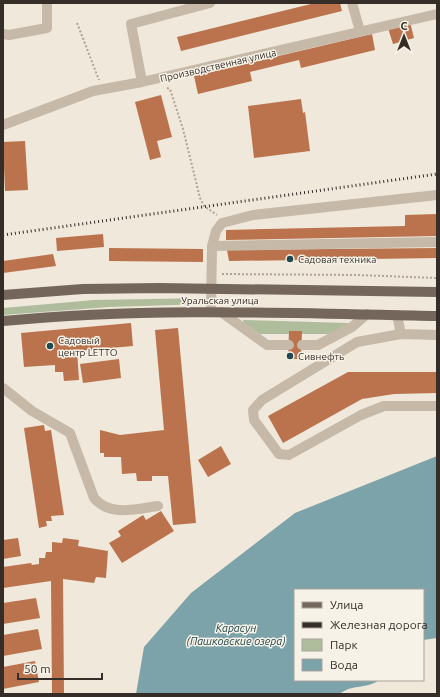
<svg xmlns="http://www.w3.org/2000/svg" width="440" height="697" font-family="Ubuntu,sans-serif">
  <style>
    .green { fill: #afbd9d }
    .water { fill: #7da3aa }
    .building { fill: #bb734d }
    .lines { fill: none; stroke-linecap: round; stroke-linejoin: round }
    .path { stroke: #b2a393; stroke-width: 2; stroke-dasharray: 2 2; stroke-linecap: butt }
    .minor { stroke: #c6b9a8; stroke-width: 10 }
    .major { stroke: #74665a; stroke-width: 10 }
    .rail { stroke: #342d28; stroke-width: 3; stroke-dasharray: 1 3; stroke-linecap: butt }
    .poi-dot { fill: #214951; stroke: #f7f2e7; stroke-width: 1.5 }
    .labels { text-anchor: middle; stroke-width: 3; stroke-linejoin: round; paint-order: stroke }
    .street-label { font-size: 10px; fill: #342d28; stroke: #f7f2e7 }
    .poi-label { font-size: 10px; fill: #342d28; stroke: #f7f2e7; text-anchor: start }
    .water-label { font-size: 11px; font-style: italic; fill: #214951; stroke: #f7f2e7 }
  </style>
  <rect width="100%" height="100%" fill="#efe8db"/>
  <path class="green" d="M208,298V304L110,307L3,315V308L94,300Z
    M243,320L348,323V326L331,334H260L244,323Z"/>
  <path class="water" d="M437,456V638L423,640V590H295V680H379C368,689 351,684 340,694H136L144,647L191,593L295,513Z"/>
  <path class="building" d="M315,3H340L342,11L181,51L177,37Z
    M410,22L414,38L393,44L388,28Z
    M372,34L375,50L301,68L299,60L250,72L252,81L198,94L194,76Z
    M161,95L172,137L157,141L161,157L150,160L135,102Z
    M301,99L303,113L305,112L310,151L254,158L248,106Z
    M25,141L28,190L5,191L3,142Z
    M437,214V236L226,240V230L405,226V215Z
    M103,234L104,247L57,251L56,238Z
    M109,248L203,249V262L109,261Z
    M437,248V258L229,261L227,250Z
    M53,254L56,266L3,273V261Z
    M131,323L133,346L77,351L79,380L64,381L63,372H55V365L24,367L21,333Z
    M178,328L196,523L173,525L168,476H152V481H137L136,473L122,474L121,457H104V453H100V430L120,435L164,430L155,330Z
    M289,331H302L301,359H288Z
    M119,359L121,378L83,383L80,364Z
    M348,372H437V393L394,394L362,399L283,443L268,416Z
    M44,425L45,431L51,430L64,515L51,516L52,521H46L47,526L39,528L24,428Z
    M221,446L231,464L208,477L198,460Z
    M161,511L174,531L122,563L109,543L121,536L118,531L143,515L146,520Z
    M18,538L21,556L3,559V540Z
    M63,538L79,540L78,546L108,551L106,578L96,577L94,583L63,579L64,694H52L51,581L3,588V567L31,563L32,565L39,564V558H45L46,552H52V542L62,543Z
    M36,598L40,618L3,624V603Z
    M38,629L42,649L3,656V635Z
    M35,661L39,682L3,689V667Z"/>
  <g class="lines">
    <path class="path" d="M77,23L99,80
      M167,88L170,89L183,129L200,198L204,206L217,215
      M222,274L357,275L437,278"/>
    <path class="minor" d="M352,3L360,31
      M3,34L9,35L47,28V3
      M142,82L131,24L210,3
      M3,125L93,91L142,82L437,14
      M212,246L437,242
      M211,312L212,246L216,231L222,223L253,215L437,195
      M221,312L267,345H289
      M397,315L401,334L437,335
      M401,334L357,342L262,400L253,410L254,420L279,454L289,455L361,415L384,406H437
      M302,345H318L352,327L367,314
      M3,388L32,411L70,433L94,498C110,517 136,509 158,506"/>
    <path class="major" d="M3,295L83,289L159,288L437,292
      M3,321C148,307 292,313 437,316"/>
    <path class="rail" d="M3,235L437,174"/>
  </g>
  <g class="poi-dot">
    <circle cx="290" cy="259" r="4"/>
    <circle cx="50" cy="346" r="4"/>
    <circle cx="290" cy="356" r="4"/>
  </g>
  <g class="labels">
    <g class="street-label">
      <text transform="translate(218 65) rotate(-13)" y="4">Производственная улица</text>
      <text x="220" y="304">Уральская улица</text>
    </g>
    <g class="poi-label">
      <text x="298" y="263">Садовая техника</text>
      <text x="58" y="344">Садовый<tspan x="58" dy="12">центр LETTO</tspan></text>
      <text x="298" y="360">Сивнефть</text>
    </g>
    <g class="water-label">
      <text x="236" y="632">Карасун<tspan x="236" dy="13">(Пашковские озера)</tspan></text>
    </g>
  </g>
  <rect width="440" height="697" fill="none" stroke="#342d28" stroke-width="8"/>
  <rect x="294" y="589" width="130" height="92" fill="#f7f2e7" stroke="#a9a39b"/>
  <rect x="302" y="602" width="20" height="6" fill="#74665a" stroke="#a9a39b"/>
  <text x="330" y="609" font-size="12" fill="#342d28">Улица</text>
  <rect x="302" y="622" width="20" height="6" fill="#342d28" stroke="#a9a39b"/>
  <text x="330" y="629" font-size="12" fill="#342d28">Железная дорога</text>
  <rect x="302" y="639" width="20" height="12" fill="#afbd9d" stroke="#a9a39b"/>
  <text x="330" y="649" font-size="12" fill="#342d28">Парк</text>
  <rect x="302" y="659" width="20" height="12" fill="#7da3aa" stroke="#a9a39b"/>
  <text x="330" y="669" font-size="12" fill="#342d28">Вода</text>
  <g transform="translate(404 36)" stroke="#f7f2e7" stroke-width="3" paint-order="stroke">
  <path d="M0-3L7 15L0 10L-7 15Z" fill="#342d28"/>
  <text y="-6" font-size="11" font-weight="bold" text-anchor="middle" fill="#342d28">С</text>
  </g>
  <path d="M18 673v6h84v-6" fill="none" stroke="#342d28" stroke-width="2"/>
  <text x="24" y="673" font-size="12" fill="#342d28" stroke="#f7f2e7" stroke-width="3" paint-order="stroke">50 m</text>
</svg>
